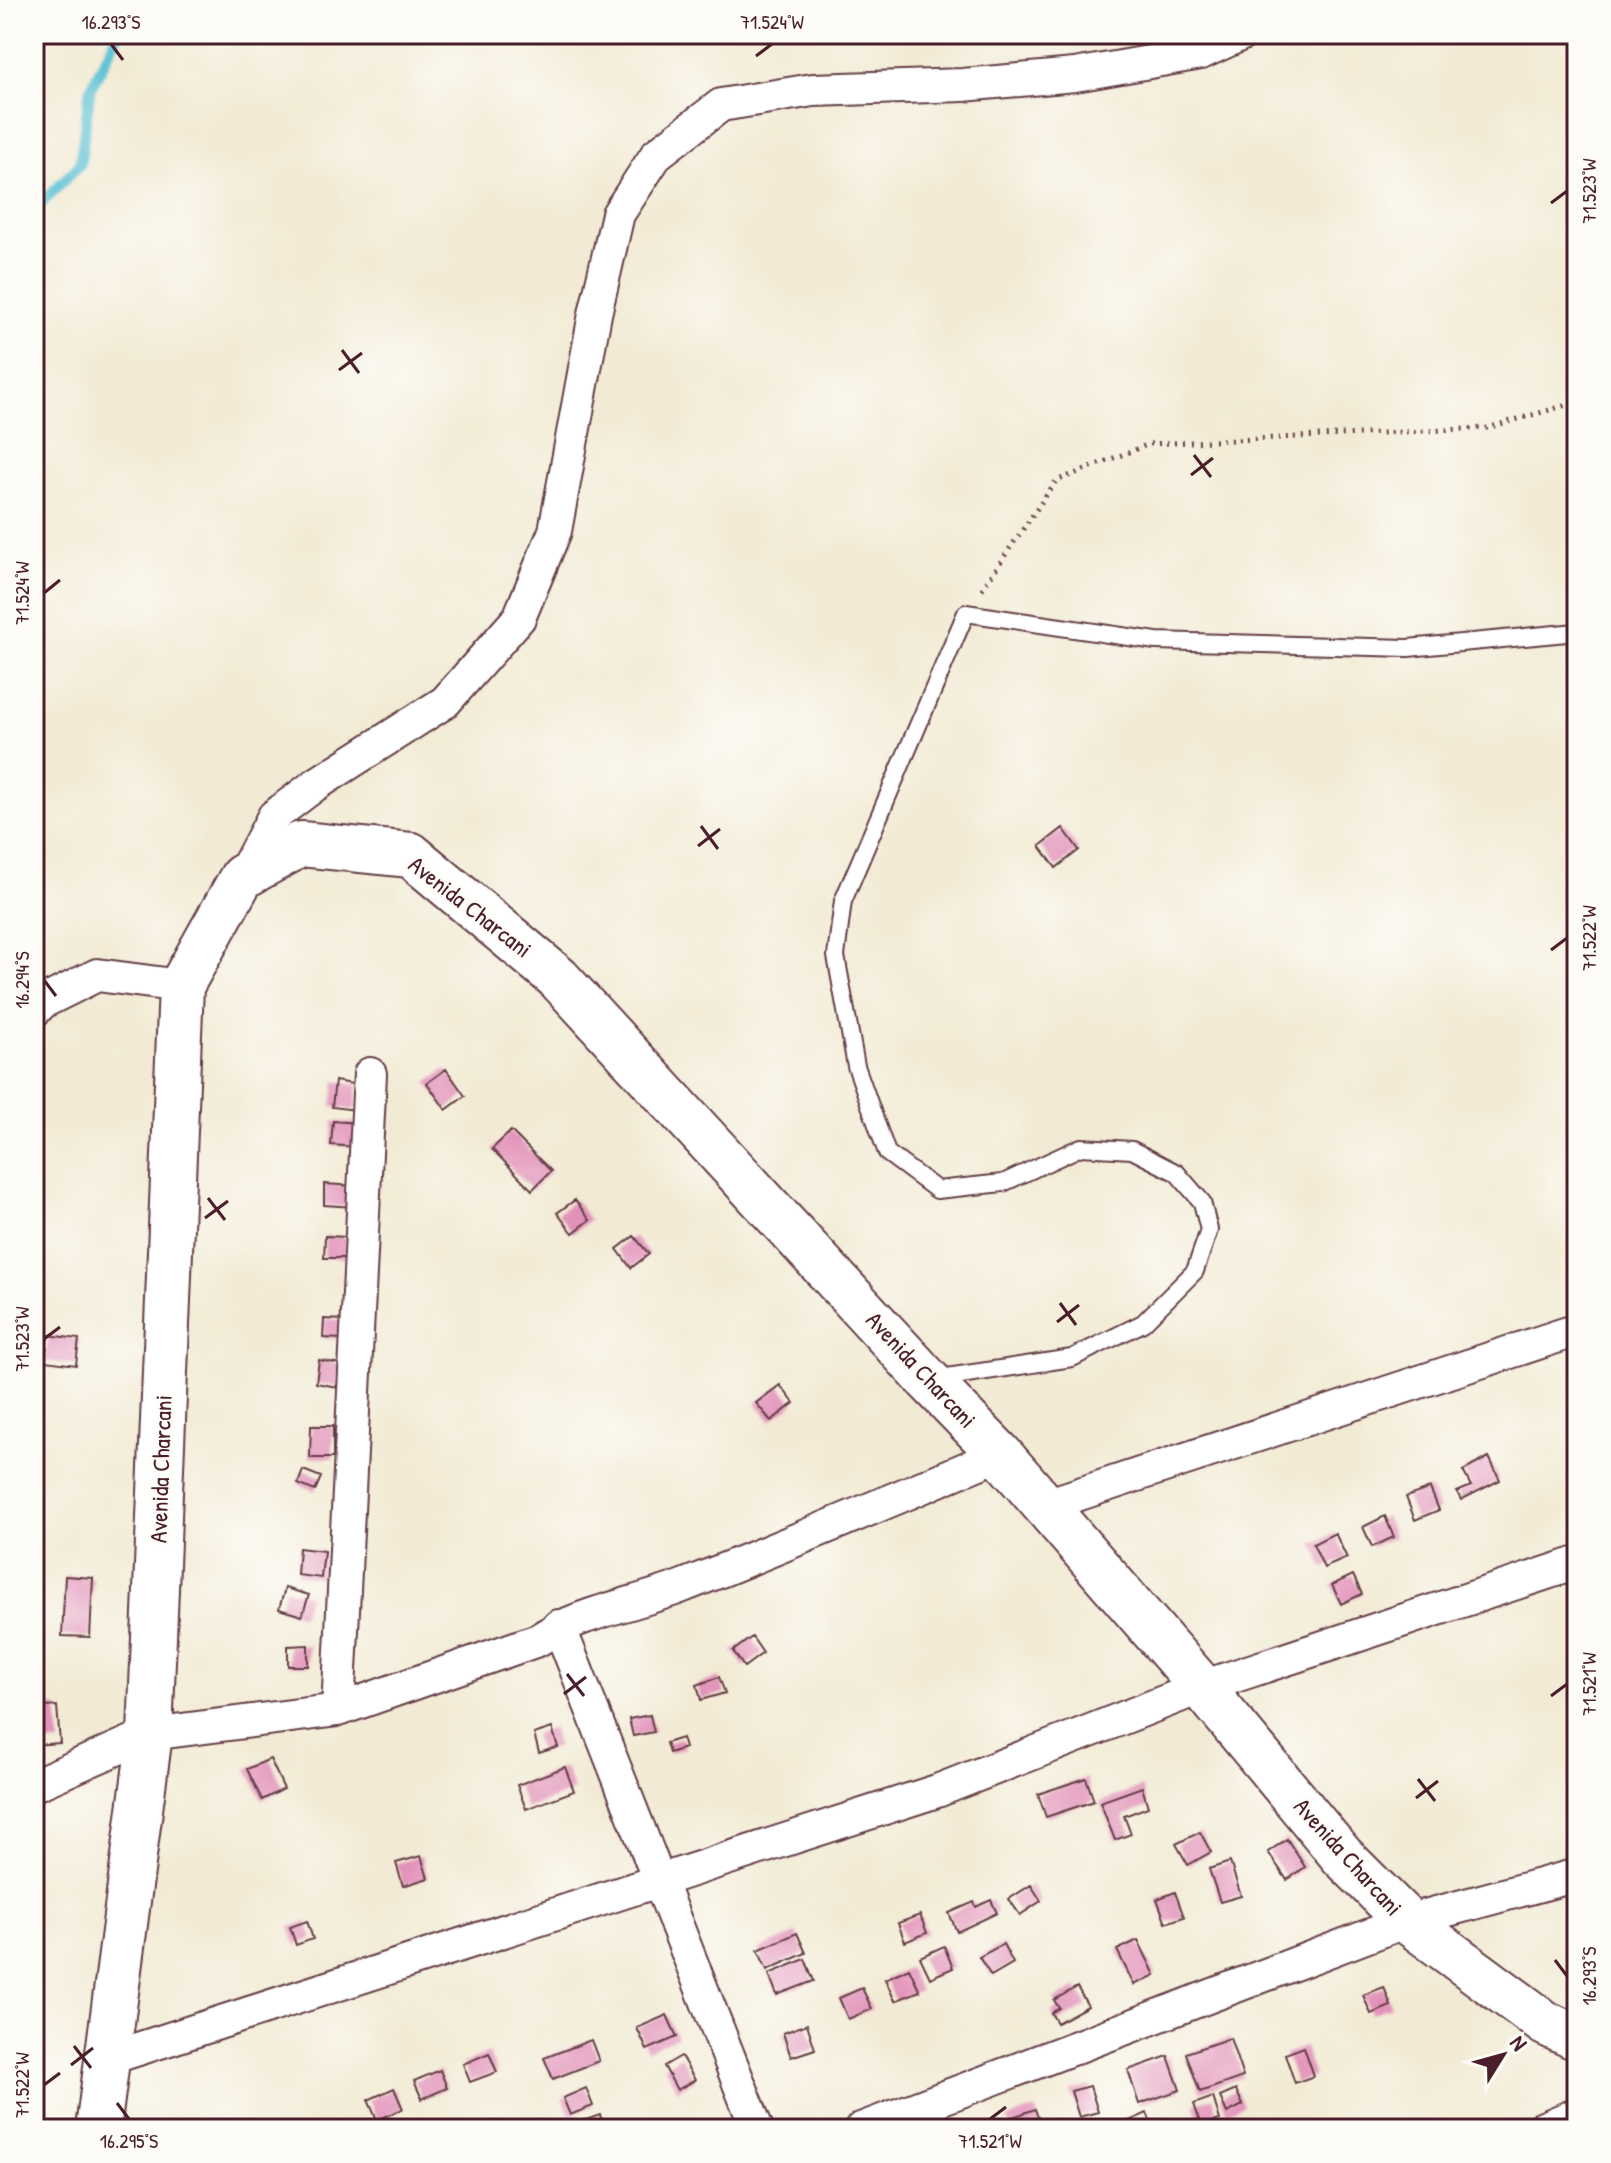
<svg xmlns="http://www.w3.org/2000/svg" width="1611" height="2163" font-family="'Patrick Hand',sans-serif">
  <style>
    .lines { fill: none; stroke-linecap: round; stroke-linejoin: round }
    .stream { stroke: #56bfd3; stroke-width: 11 }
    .building { fill: #e292b9 }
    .service-casing { stroke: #633d44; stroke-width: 20 }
    .minor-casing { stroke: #633d44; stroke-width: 36 }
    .secondary-casing { stroke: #633d44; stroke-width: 48 }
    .path { stroke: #633d44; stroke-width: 5; stroke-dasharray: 2 6; stroke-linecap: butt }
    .service { stroke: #fff; stroke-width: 16 }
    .minor { stroke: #fff; stroke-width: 32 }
    .secondary { stroke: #fff; stroke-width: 44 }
    .ticks { fill: none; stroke: #4a1f2b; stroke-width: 3 }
    .labels { text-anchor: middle; stroke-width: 6; stroke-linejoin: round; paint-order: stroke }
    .street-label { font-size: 24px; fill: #4a1f2b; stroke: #fdfcf7 }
    .neatline { fill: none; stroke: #4a1f2b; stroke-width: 3 }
    .ticks-label { font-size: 20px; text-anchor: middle; fill: #4a1f2b }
  </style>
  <rect width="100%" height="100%" fill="#fdfcf7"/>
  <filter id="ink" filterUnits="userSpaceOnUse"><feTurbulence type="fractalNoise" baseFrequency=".0125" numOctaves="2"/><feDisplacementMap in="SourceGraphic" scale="16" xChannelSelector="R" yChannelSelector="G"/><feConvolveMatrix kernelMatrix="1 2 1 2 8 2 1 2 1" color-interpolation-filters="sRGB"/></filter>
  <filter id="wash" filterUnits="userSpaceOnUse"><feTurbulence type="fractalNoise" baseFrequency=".006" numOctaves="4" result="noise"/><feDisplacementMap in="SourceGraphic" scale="32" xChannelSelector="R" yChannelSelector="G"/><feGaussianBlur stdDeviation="1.8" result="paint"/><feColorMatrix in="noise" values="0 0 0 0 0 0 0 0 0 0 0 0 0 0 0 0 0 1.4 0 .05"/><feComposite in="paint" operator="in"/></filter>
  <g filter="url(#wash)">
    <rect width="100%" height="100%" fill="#f2ead4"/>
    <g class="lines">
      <path class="stream" d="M34,211L80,164L90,90L118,34"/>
    </g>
    <g id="blocks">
      <path class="building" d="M1063,828L1079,850L1056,868L1040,846Z
        M446,1069L465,1096L446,1110L427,1083Z
        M335,1081L358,1085L355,1110L332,1107Z
        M333,1121L358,1123L357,1147L331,1145Z
        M511,1131L551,1171L532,1190L492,1149Z
        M324,1184L355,1186L354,1207L324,1205Z
        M575,1200L590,1220L573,1233L557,1213Z
        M34,1221H38V1243L34,1242Z
        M325,1236L347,1237L346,1258H324Z
        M634,1236L649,1254L631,1268L617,1249Z
        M324,1319L344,1320L342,1339L323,1338Z
        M48,1335L79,1339L76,1365L45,1361Z
        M319,1360L341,1364L337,1387L316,1383Z
        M780,1385L794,1403L771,1421L756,1403Z
        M311,1426H333V1458H310Z
        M1489,1457L1500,1480L1461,1500L1457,1492L1471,1486L1463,1471Z
        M303,1470L321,1477L315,1491L298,1484Z
        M1430,1488L1439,1510L1415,1520L1406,1497Z
        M1385,1516L1394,1537L1372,1547L1363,1527Z
        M1335,1533L1347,1558L1324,1568L1313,1544Z
        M299,1548L324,1551L321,1578L297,1575Z
        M1353,1575L1362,1594L1341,1604L1332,1585Z
        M65,1576L93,1578L90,1637L62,1636Z
        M285,1588L309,1595L302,1616L279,1609Z
        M752,1637L763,1653L744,1667L733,1651Z
        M308,1645V1666H288V1646Z
        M719,1677L725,1693L701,1700L697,1685Z
        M57,1706L60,1743L34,1745V1708Z
        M650,1715L654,1732L633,1736L629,1719Z
        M552,1728L558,1747L539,1753L534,1734Z
        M682,1738L685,1748L669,1753L666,1743Z
        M270,1759L284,1789L262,1800L247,1769Z
        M565,1767L574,1791L526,1809L517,1785Z
        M1086,1778L1094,1801L1046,1817L1038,1794Z
        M1142,1787L1148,1807L1124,1816L1131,1834L1115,1840L1100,1802Z
        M1200,1832L1211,1852L1188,1865L1176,1844Z
        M1287,1839L1305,1867L1287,1880L1268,1852Z
        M421,1856L428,1878L403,1886L396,1863Z
        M1230,1862L1241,1896L1220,1902L1209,1869Z
        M1031,1885L1041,1901L1020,1915L1009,1899Z
        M1175,1892L1184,1917L1166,1923L1157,1899Z
        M991,1900L997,1913L957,1932L949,1913L974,1902L976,1907Z
        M920,1915L927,1933L905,1942L898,1923Z
        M307,1921L313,1939L296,1945L290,1927Z
        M797,1933L806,1953L767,1970L758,1950Z
        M1138,1940L1155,1975L1134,1985L1117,1950Z
        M1003,1944L1013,1963L991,1976L979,1957Z
        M944,1946L953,1968L930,1978L920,1957Z
        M805,1959L814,1981L777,1995L769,1974Z
        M909,1968L920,1991L895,2001L885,1979Z
        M1077,1987L1088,2006L1057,2023L1051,2013L1059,2008L1054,2000Z
        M1384,1987L1391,2006L1371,2014L1363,1995Z
        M862,1988L872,2009L848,2019L839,1998Z
        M667,2015L677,2037L647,2050L637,2028Z
        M807,2024L815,2049L791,2057L783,2033Z
        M1230,2038L1243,2077L1200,2092L1186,2053Z
        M591,2040L599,2061L553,2079L544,2058Z
        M1304,2047L1314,2076L1295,2083L1285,2054Z
        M489,2053L497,2072L470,2082L463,2064Z
        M681,2056L695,2080L677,2090L664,2066Z
        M1168,2056L1180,2090L1139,2104L1128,2070Z
        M440,2070L447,2088L422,2099L414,2081Z
        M1090,2086L1098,2112L1079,2117L1071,2091Z
        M394,2088L403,2109L377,2120L368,2100Z
        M586,2088L593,2106L570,2115L563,2098Z
        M1236,2090L1243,2105L1227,2113L1220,2097Z
        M1213,2097L1220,2120L1201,2125L1194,2104Z
        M1035,2109L1042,2129H1011L1007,2119Z
        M1147,2113L1154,2129H1130L1127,2122Z
        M600,2115L605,2129H579L577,2123Z"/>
    </g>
  </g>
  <g filter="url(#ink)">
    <use href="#blocks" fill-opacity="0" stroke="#633d44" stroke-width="2"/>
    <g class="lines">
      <g class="service-casing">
        <path id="service" d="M934,1379L1072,1358L1143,1323L1195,1271L1209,1230L1202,1202L1177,1173L1132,1150L1081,1147L1003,1183L937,1190L887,1153L856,1066L836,956L843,901L966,613L1156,641L1408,648L1577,632"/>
      </g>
      <g class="minor-casing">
        <path id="minor" d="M242,877L274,816L315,785L445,702L519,618L555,531L595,314L618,214L657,154L721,105L813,90L963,85L1075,75L1201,53L1242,34
          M34,1011L43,1002L97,975L181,986
          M1046,1505L1577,1330
          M559,1626L757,2129
          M338,1710L370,1074
          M34,1785L150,1734L338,1710L538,1640C580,1612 633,1605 680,1587C787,1545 894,1499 1000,1454
          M107,2059L937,1791L1202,1687L1577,1563
          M861,2129L1407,1921L1577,1875
          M1541,2129L1577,2114"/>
      </g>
      <g class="secondary-casing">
        <path id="secondary" d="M98,2129L150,1734L181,986L242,877L301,844L411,855L558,978L928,1380L1000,1454L1202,1687L1342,1856L1407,1921L1545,2023L1577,2038"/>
      </g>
      <path class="path" d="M982,589L1056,481L1149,444L1487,428L1577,402"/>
      <use href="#service" class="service"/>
      <use href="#minor" class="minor"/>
      <use href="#secondary" class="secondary"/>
    </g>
  </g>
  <path class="ticks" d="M111,44L123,60M756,56L772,44M1551,203L1567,191M342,350L359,373M339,370L362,353M1194,455L1211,477M1191,475L1213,458M44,593L60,580M701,826L718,849M698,846L720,829M1551,950L1567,938M44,980L56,996M208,1198L225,1220M205,1218L228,1201M1060,1303L1076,1325M1057,1322L1079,1305M44,1339L60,1327M567,1674L584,1696M564,1694L586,1677M1551,1696L1567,1684M1418,1779L1435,1801M1416,1798L1438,1781M1555,1960L1567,1976M74,2046L91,2068M71,2065L93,2048M44,2085L60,2073M117,2103L129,2119M990,2119L1006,2107"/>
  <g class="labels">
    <g class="street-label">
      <text transform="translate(470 907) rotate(38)" y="8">Avenida Charcani</text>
      <text transform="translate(921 1370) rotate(47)" y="8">Avenida Charcani</text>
      <text transform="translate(161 1469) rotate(-88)" y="8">Avenida Charcani</text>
      <text transform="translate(1348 1857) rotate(48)" y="8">Avenida Charcani</text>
    </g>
  </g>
  <rect width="1611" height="2163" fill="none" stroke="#fdfcf7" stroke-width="88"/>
  <g transform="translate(1503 2055) rotate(53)" stroke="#fdfcf7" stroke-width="6" paint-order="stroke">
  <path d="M0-6L14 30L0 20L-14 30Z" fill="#4a1f2b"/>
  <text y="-12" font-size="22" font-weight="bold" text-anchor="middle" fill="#4a1f2b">N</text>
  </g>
  <rect x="44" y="44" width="1523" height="2075" class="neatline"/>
  <g class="ticks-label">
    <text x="111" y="29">16.293°S</text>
    <text x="772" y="29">71.524°W</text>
    <text transform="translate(1589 191) rotate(-90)" y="7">71.523°W</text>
    <text transform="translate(22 593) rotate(-90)" y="7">71.524°W</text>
    <text transform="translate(1589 938) rotate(-90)" y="7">71.522°W</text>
    <text transform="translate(22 980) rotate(-90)" y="7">16.294°S</text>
    <text transform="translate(22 1339) rotate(-90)" y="7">71.523°W</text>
    <text transform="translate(1589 1684) rotate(-90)" y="7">71.521°W</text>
    <text transform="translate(1589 1976) rotate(-90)" y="7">16.293°S</text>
    <text transform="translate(22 2085) rotate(-90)" y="7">71.522°W</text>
    <text x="129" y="2148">16.295°S</text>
    <text x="990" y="2148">71.521°W</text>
  </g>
</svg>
